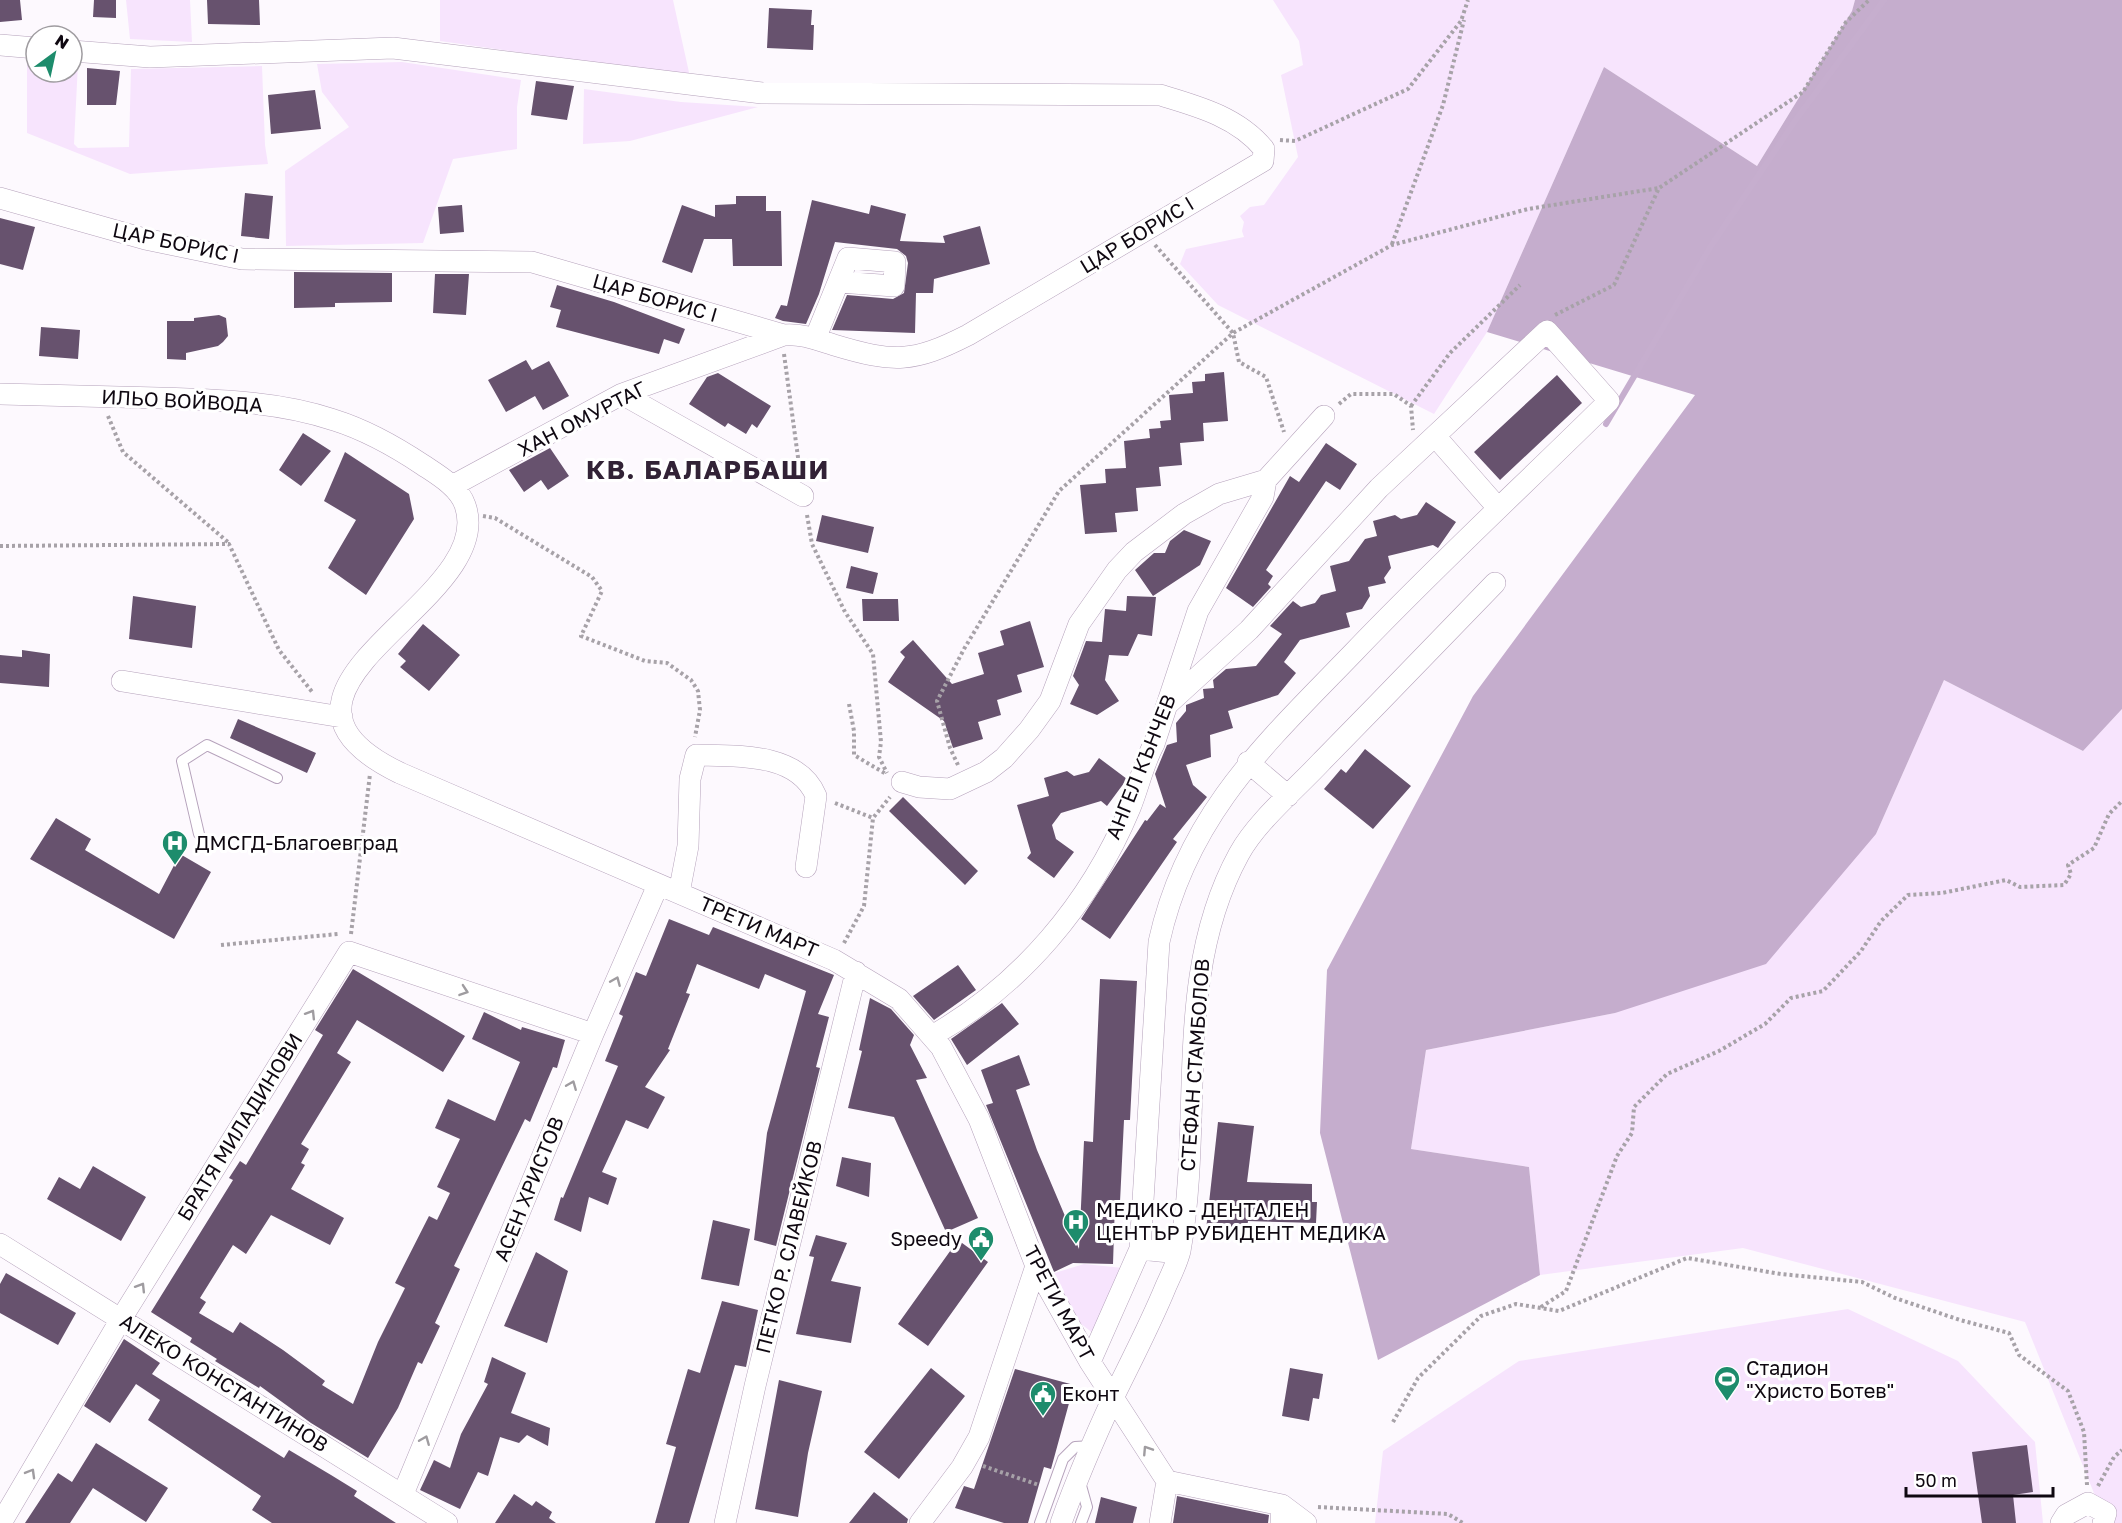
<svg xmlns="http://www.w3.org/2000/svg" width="2122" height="1523" font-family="'Golos Text',sans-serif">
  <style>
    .green { fill: #f7e4fd }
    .forest { fill: #c5adcd }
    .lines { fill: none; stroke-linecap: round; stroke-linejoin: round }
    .stream { stroke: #c6aece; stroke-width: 6 }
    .building { fill: #67526e }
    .lane-casing { stroke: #b5a2bb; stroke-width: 12 }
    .street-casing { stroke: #b5a2bb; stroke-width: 22 }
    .path { stroke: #a7a2a8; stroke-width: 4; stroke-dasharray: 3 3; stroke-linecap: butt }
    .lane { stroke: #fff; stroke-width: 10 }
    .street { stroke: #fff; stroke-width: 21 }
    .oneway { stroke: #9f9ca0 }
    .labels { text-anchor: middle; stroke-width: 6; stroke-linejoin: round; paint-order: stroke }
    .street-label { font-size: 20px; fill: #0f0811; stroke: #fff }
    .poi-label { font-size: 20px; fill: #0f0811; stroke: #fff; text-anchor: start }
    .district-label { font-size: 26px; font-weight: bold; letter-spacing: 1.5px; fill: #322236; stroke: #fff }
  </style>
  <rect width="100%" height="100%" fill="#fdf9fe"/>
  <path class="green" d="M126,0H190L192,42L130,39Z
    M440,0H673L690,77L440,41Z
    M1273,0H1855L1852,11L1757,166L1604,67L1487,332L1434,414L1218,305L1180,264L1186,249L1244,237L1242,231L1244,222L1240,216L1250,207L1264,205L1298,157L1281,75L1303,65L1299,41Z
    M27,57L36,58V72H72V62L78,63L74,144L78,148L129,147L131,69L262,66L265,145L268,164L130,174L27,133Z
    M402,62L521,80L517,107V149L453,159L423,243L286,246L285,171L349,127L322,92L317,64Z
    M584,89L681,102L758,107L630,141L583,144Z
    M1944,680L2083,751L2122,709V1523H2106L2025,1322L1743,1248L1540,1275L1529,1167L1411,1149L1426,1050L1615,1013L1876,834Z
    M1084,1264L1123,1268L1094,1334L1071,1316L1048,1275Z
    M1848,1309L1958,1361L2035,1442L2043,1523H1375L1383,1451L1519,1361Z"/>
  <path class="forest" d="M1855,0H2122V709L2083,751L1944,680L1876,834L1766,964L1615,1013L1426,1050L1411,1149L1529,1167L1540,1275L1378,1360L1320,1133L1327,970L1473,696L1695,395L1487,332L1604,67L1757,166L1852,11Z"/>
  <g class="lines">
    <path class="stream" d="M1606,424L1711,246L1795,121L1884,0"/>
  </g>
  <path class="building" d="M0,0H20L22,20L0,22Z
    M94,0H116V18L93,17Z
    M207,0H259L260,25L208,24Z
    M769,8L812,10L811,25H814L813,50L767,48Z
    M87,68L120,71L116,105H87Z
    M536,81L574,86L567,120L531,115Z
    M315,90L321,129L271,134L268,95Z
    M245,193L273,196L269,239L241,236Z
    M736,196H766V211H781L782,266H733L732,239H704L692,273L662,262L682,205L715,217V205L736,204Z
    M812,200L869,214L871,205L906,214L900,241L945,243L943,236L980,226L990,264L934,279L933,293H916L915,333L832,330L847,295L893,299L904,293L908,263L906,256L897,249L835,242L819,294L806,324L783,321L775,318L781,305L787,306Z
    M462,205L464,232L440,234L438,207Z
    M0,218L35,227L23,270L0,264Z
    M294,272L392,273V302L335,303V307L294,308Z
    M435,274H469L466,315L433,313Z
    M557,285L614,302L685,329L679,344L664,339L659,354L556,327L561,310L550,307Z
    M219,315L226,318L228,336L223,342L218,346L186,353V360L167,359V321H194V318Z
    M41,327L80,330L78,359L39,356Z
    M526,360L532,370L549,361L569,396L543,410L535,396L506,412L488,380Z
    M1224,372L1228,421L1203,423L1204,441L1180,443L1182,465L1159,467L1161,486L1136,488L1138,511L1115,513L1117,532L1085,534L1080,485L1106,483L1105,469L1126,468L1124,441L1150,438L1149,429L1161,428L1160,421L1171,420L1169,395L1193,393L1192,382L1205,381V374Z
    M718,373L771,406L757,428L752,424L746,434L728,423L725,427L689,404L707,377Z
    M1557,375L1582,403L1500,480L1474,452Z
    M303,433L331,451L301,486L279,470Z
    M1326,443L1357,464L1340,490L1326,481L1266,570L1273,576L1268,584L1271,587L1253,607L1226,588L1290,476L1299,482Z
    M550,448L569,476L548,490L541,480L524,492L509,470Z
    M345,452L409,494L414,519L366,595L328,568L356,520L324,501Z
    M1426,502L1456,522L1438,548L1433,545L1388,556L1391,568L1384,578L1386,583L1368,587L1370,596L1362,609L1346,613L1350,627L1300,640L1284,662L1296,673L1278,695L1228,711L1233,728L1210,735L1211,757L1186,765L1193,785L1207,797L1173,839L1177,842L1110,939L1081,919L1145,820L1147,821L1160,804L1166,808L1155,774L1167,745L1177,742L1176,723L1186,711V705L1204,698L1203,689L1214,688L1213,680L1226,669L1256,666L1282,634L1270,626L1293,601L1301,607L1315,603L1321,595L1336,591L1330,566L1349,561L1365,539L1377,536L1373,521L1395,515L1401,519L1417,515Z
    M822,515L874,527L868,553L816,541Z
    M1184,530L1211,541L1200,565L1153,596L1135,570L1154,553H1165L1170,541Z
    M851,566L878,573L873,594L846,588Z
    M133,596L196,606L192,648L129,639Z
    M1127,596L1156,597L1152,636L1138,634L1128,656L1109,655L1105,680L1119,701L1097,715L1070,704L1079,685L1073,676L1086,641L1102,642L1105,609L1126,611Z
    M862,599H898L899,621H863Z
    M1030,621L1044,667L1017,675L1022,692L997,700L1001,715L978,722L983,739L953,748L944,721L888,682L905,657L900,652L913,640L952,684L984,674L978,653L1004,645L1000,631Z
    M423,624L460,655L429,691L400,667L406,661L398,654Z
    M22,650L50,654L49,687L0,683V655L22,657Z
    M238,719L316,753L307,773L230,738Z
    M1365,749L1411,786L1373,829L1324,789L1341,769L1346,773Z
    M1099,758L1127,779L1107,806L1101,801L1061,813L1052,825L1056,839L1074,852L1054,878L1027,858L1031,853L1017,805L1049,796L1044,778L1067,771L1074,776L1089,772Z
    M903,797L978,871L965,885L889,811Z
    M56,818L91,839L85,850L159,894L180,854L211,872L174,939L30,859Z
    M669,919L709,935L713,927L834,975L818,1014L829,1017L816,1067L820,1068L776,1246L754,1240L767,1133L806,991L765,974L759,989L697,964L686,993L690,994L668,1049L670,1050L645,1087L665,1097L648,1129L626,1120L602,1172L617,1178L608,1205L589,1197L581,1232L554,1220L561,1197L563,1198L618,1066L605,1061L623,1016L619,1014L636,972L646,976Z
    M958,965L976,990L934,1020L913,996Z
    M353,969L465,1036L443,1072L357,1020L337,1053L351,1062L301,1144L309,1149L301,1163L305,1165L291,1189L344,1218L330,1245L271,1215L246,1254L233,1245L200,1298L206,1302L199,1313L233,1333L240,1322L283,1350L325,1381L322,1385L353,1404L378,1342L405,1288L395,1283L429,1216L437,1220L450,1193L437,1187L460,1139L435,1128L448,1099L495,1121L520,1062L472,1039L484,1012L521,1030L522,1027L565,1040L557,1068L553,1067L530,1122L525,1119L454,1266L460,1269L435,1323L440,1326L422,1364L418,1362L398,1408L368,1458L311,1423L260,1386L259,1388L215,1361L217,1359L190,1342L192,1338L151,1312L233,1180L229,1178L240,1161L246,1165L280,1108L323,1035L315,1030Z
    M1100,979L1137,981L1130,1120H1124L1120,1202H1115L1113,1264L1073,1263L1054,1272L986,1105L993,1103L981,1070L1019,1055L1030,1085L1016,1090L1037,1150L1079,1249L1084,1141L1093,1142Z
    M870,998L891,1009L914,1035L910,1045L927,1078L916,1080L978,1218L946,1232L894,1117L848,1108L862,1051L859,1050Z
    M1002,1003L1019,1024L967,1065L951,1039Z
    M1218,1122L1254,1126L1247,1182L1312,1184V1202H1317L1316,1223L1248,1221L1246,1235L1206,1230Z
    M842,1157L871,1163L869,1197L836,1186Z
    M93,1166L146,1197L121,1241L47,1199L59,1177L80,1189Z
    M713,1220L750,1229L739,1286L701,1279Z
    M816,1235L847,1243L831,1281L861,1287L851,1343L796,1334L814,1257L809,1256Z
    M958,1240L988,1262L928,1346L898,1324Z
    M536,1252L568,1271L547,1343L504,1326Z
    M6,1273L76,1313L58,1345L0,1313V1284Z
    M722,1301L758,1310L746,1367L735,1365L689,1523H655L676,1447L666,1444L688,1369L700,1373Z
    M124,1339L160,1363L152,1374L284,1458L289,1450L331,1475L357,1491L354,1496L396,1523H272L252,1510L261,1496L148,1420L160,1400L136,1384L110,1423L84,1406Z
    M492,1357L526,1373L511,1413L550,1428L548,1446L527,1435L519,1443L500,1437L488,1476L478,1472L460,1509L420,1490L434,1460L450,1468L461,1434L488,1384L484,1382Z
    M931,1368L965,1396L899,1479L864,1452Z
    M1290,1368L1323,1374L1319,1399L1313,1398L1309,1421L1282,1416Z
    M1015,1369L1074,1385L1051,1469L1044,1467L1028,1523H1004L955,1508L964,1486L974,1489Z
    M779,1380L822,1391L808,1453L798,1517L755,1509Z
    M96,1443L168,1488L146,1522L93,1488L70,1523H25L58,1473L72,1482Z
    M2027,1445L2033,1492L2013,1495L2016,1523H1982L1972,1452Z
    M874,1492L908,1519L907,1523H849Z
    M514,1494L532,1506L536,1501L552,1512L549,1518L556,1523H495Z
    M1177,1496L1269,1515L1268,1523H1173Z
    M1101,1497L1137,1507L1133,1523H1095Z"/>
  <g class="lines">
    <g class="lane-casing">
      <path id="lane" d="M199,834L182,761L207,745L277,778
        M1080,1482L1087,1507L1081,1523
        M1040,1523L1063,1459L1075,1447L1092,1446"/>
    </g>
    <g class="street-casing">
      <path id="street" d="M0,45L36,48
        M0,198L145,239L242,259L532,262L784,335C800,333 818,340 834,345C894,363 913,363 968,335L1263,161L1264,149C1238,117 1197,106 1160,95L762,93L393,48L150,57L72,51
        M815,339L848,258L895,262L894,286L839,282
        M0,394C53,395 106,397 159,398C217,400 278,401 334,420C366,430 396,447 423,465C438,475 459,487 465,505C500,603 224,688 400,773L834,960L899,999L941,1047L979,1119L1036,1266L1090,1362L1167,1481L1160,1523
        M622,394L803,496
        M1435,436L1498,508
        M452,486L622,394L784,335
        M122,681L342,717
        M1248,762L1288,796
        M902,782L919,787L950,789L986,772L1004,758L1029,730L1050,701L1079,624L1117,570L1134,552L1184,514L1219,494L1266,480L1324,416
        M679,893L688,846L690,779L696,755C735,756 798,752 816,796L806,867
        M932,1036C1021,985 1090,904 1130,808C1139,786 1143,764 1154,744L1198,611L1263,497L1266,480
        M0,1244L447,1523
        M1140,1249L1179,1253
        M1090,1362L1140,1249L1159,942C1187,814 1267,742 1354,652C1436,566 1524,485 1609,401L1547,331L1379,488L1249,630L1168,704
        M1167,1481L1282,1505L1281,1523
        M403,1494L593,1034L658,885
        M1282,1505L1306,1523
        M1,1523L121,1319L349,952L593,1034
        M725,1523L755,1386L856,972
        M920,1523L962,1467L979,1437L1036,1266
        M1061,1523C1076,1481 1094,1439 1113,1398C1131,1361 1150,1325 1166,1286C1171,1275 1177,1263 1180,1251C1204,1119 1172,976 1239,854C1257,821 1296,789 1322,761C1380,702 1437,643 1495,583
        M2061,1523L2066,1515L2088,1503L2106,1513L2103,1523"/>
    </g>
    <path class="path" d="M1280,140L1295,141L1408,89L1461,21L1468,0
      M1392,244L1443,105L1464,20
      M1155,245L1233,333L1239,362L1266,377L1284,432
      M1555,315L1614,285L1659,188L1803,92L1846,22L1869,0
      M784,354L800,472
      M1339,404L1351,394H1394L1411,406L1413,430
      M1411,406L1450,353L1520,285
      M108,416L123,452L229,543
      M807,515L812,544L845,612L873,654L881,742L879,757L887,773
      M483,516L495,518L592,577L602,591L581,636L645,661L667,663L691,680L698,691L700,710L695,737
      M0,546L229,544L279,650L313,693
      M849,704L854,731V755L886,774
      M958,765L950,748L937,701L964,649L1059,491L1233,333L1392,245L1528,209L1659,188
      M835,803L873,818
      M351,934L370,774
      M844,943L864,906L873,818L890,797
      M221,945L338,934
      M1541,1307L1566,1291L1617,1156L1632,1133L1634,1107L1667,1074L1719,1051L1765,1024L1791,998L1823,991L1861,951L1881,921L1908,895L1942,893L2006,880L2020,887L2064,885L2071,874L2068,865L2094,848L2109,814L2122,801
      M1393,1422L1418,1378L1481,1316L1516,1304L1559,1311L1687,1258L1781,1274L1862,1282L1895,1298L1960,1320L2009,1333L2019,1355L2068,1391L2084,1432L2087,1485
      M983,1466L1039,1485
      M2098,1486L2114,1457L2122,1450
      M1318,1507L1448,1514L1463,1523"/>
    <use href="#lane" class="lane"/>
    <use href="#street" class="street"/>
  </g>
  <defs><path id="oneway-chevron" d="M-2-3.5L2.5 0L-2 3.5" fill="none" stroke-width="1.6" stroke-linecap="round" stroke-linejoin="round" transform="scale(1.5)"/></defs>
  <g class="oneway">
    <use href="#oneway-chevron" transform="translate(616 981) rotate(-67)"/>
    <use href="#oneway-chevron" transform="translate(464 991) rotate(19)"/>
    <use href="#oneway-chevron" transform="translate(311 1014) rotate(-58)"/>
    <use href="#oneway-chevron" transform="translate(572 1085) rotate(-68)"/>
    <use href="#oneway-chevron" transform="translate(141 1287) rotate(-58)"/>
    <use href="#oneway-chevron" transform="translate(425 1440) rotate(-68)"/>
    <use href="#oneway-chevron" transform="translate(1147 1450) rotate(-123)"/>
    <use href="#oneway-chevron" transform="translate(31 1473) rotate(-60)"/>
  </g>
  <defs>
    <g id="hospital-pin" transform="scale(1.35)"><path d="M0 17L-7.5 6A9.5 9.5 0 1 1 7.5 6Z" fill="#1d8c6c" stroke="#fff"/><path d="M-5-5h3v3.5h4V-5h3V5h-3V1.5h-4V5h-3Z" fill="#fff"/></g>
    <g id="civic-pin" transform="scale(1.35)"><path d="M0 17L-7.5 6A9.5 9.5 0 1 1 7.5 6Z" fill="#1d8c6c" stroke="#fff"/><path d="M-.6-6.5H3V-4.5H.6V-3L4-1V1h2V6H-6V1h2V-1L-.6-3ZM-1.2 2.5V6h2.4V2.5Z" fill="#fff"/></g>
    <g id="stadium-pin" transform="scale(1.35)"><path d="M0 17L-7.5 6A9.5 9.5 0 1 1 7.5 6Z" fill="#1d8c6c" stroke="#fff"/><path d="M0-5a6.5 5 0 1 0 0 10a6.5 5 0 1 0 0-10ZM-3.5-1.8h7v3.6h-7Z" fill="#fff"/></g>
  </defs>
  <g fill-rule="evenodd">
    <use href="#hospital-pin" x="175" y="843"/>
    <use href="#hospital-pin" x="1076" y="1222"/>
    <use href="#civic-pin" x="981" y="1239"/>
    <use href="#stadium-pin" x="1727" y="1379"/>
    <use href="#civic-pin" x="1043" y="1394"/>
  </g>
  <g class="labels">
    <g class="street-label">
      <text transform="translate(1137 235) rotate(-31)" y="7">ЦАР БОРИС I</text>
      <text transform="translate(176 243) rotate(12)" y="7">ЦАР БОРИС I</text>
      <text transform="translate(655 298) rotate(16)" y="7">ЦАР БОРИС I</text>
      <text transform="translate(182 401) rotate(3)" y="7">ИЛЬО ВОЙВОДА</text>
      <text transform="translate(582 419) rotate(-27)" y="7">ХАН ОМУРТАГ</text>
      <text transform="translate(1141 767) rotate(-68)" y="7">АНГЕЛ КЪНЧЕВ</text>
      <text transform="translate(759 927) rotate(23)" y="7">ТРЕТИ МАРТ</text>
      <text transform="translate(1195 1065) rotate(-86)" y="7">СТЕФАН СТАМБОЛОВ</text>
      <text transform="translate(240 1127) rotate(-58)" y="7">БРАТЯ МИЛАДИНОВИ</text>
      <text transform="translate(529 1189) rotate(-68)" y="7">АСЕН ХРИСТОВ</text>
      <text transform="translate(789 1247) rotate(-76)" y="7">ПЕТКО Р. СЛАВЕЙКОВ</text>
      <text transform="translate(1059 1303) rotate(62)" y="7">ТРЕТИ МАРТ</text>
      <text transform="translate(224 1383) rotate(32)" y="7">АЛЕКО КОНСТАНТИНОВ</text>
    </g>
    <g class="poi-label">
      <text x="195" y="850">ДМСГД-Благоевград</text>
      <text x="1096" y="1217">МЕДИКО - ДЕНТАЛЕН<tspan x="1096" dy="23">ЦЕНТЪР РУБИДЕНТ МЕДИКА</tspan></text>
      <text x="962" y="1246" text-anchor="end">Speedy</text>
      <text x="1746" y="1375">Стадион<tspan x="1746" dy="23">"Христо Ботев"</tspan></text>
      <text x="1062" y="1401">Еконт</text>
    </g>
    <g class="district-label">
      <text x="708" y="479">КВ. БАЛАРБАШИ</text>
    </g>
  </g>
  <g transform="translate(54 54) rotate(33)"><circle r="28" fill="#ffffff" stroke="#9f9ca0" stroke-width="1.5"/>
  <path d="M0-4.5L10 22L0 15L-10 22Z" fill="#1d8c6c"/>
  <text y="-9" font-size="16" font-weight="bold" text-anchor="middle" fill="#0f0811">N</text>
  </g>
  <path d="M1906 1487v9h147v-9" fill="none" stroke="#0f0811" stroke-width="3"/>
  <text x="1915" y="1487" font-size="18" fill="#0f0811" stroke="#ffffff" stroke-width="4.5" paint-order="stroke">50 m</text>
</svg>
